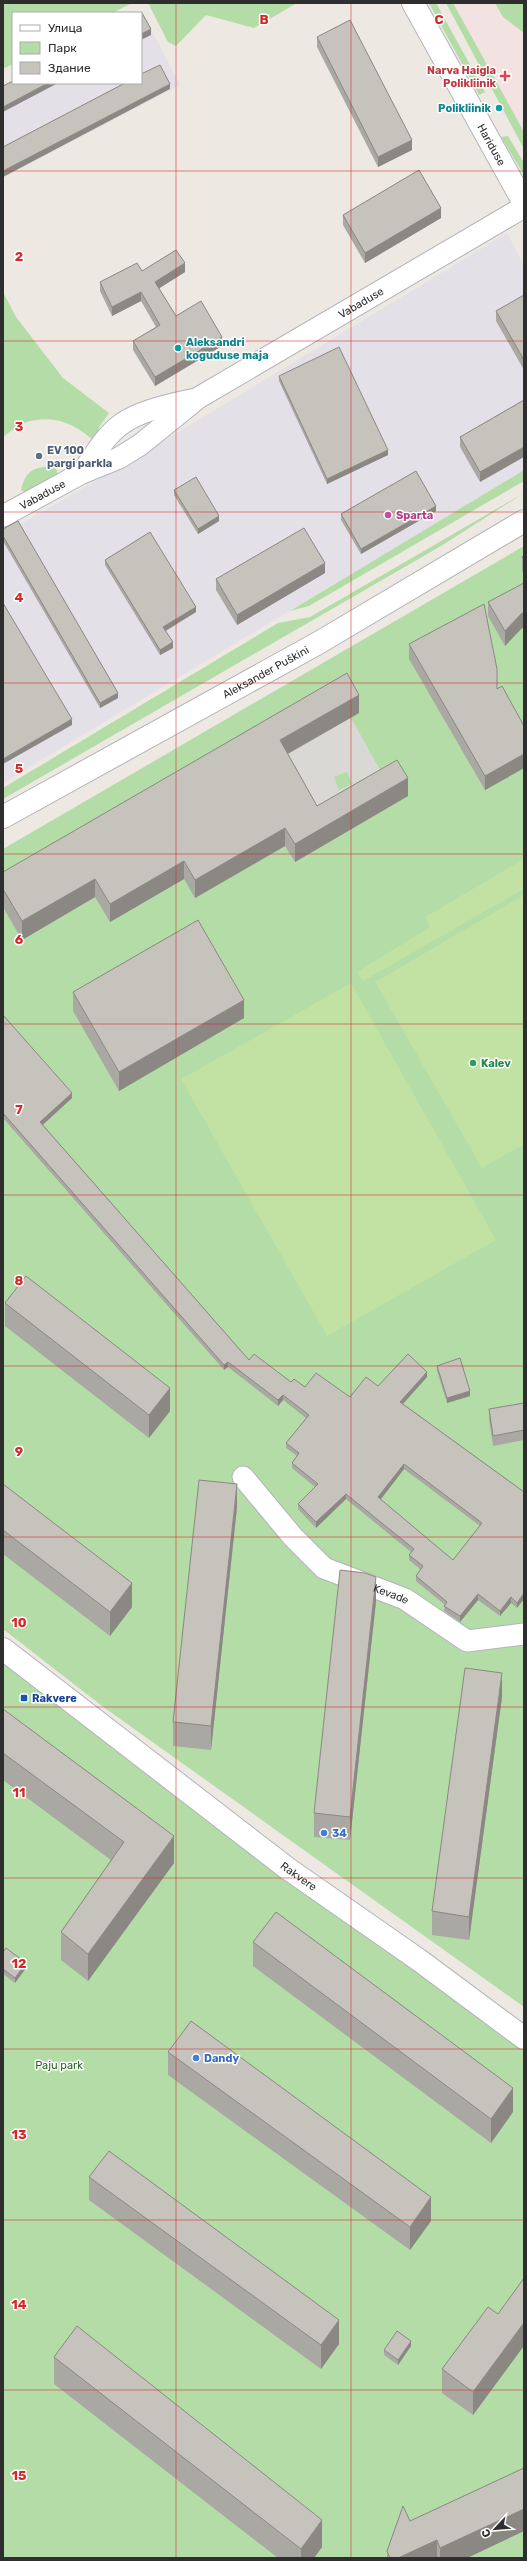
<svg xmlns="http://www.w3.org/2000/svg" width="527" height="2561" font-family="Rubik,sans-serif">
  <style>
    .industrial { fill: #e3e1e7 }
    .medical { fill: #f2e2e1 }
    .green { fill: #b3dca6 }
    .pitch { fill: #c1e2a3 }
    .plaza { fill: #dad8d4; fill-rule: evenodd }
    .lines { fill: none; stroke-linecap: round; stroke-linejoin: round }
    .street-casing { stroke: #b2b3bc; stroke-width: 23 }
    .secondary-casing { stroke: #b2b3bc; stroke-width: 24 }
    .street { stroke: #fff; stroke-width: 21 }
    .secondary { stroke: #fff; stroke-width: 22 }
    .wall { fill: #aaa8a3; fill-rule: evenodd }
    .shaded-wall { fill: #8b8884 }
    .building { fill: #c6c3bd; stroke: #8b8884; fill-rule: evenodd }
    .grid { fill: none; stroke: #d62828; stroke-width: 1; stroke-opacity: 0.55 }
    .health-dot { fill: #e0444e; stroke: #fff; stroke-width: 1.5 }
    .culture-dot { fill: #0f9aa8; stroke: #fff; stroke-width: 1.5 }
    .service-dot { fill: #5c6f8a; stroke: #fff; stroke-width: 1.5 }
    .hotel-dot { fill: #d1479c; stroke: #fff; stroke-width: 1.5 }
    .leisure-dot { fill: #2e9e5b; stroke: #fff; stroke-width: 1.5 }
    .transit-dot { fill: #1a4fb4; stroke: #fff; stroke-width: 1.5 }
    .shop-dot { fill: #3f7fe0; stroke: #fff; stroke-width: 1.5 }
    .labels { text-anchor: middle; stroke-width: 3; stroke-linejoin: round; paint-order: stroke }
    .health-label { font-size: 11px; font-weight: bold; fill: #be3a42; stroke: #fff; text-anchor: end }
    .culture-label { font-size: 11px; font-weight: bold; fill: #0d838f; stroke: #fff; text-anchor: end }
    .street-label { font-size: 11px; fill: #2e2e2e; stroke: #fff }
    .service-label { font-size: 11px; font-weight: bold; fill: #4e5e75; stroke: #fff; text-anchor: start }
    .hotel-label { font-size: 11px; font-weight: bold; fill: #b23c85; stroke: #fff; text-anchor: start }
    .leisure-label { font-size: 11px; font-weight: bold; fill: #27864d; stroke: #fff; text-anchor: start }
    .transit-label { font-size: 11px; font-weight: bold; fill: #164399; stroke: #fff; text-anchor: start }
    .shop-label { font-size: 11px; font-weight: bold; fill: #366cbe; stroke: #fff; text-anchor: start }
    .park-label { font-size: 11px; fill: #2b6325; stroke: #fff }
    .grid-label { font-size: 13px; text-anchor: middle; font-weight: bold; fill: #d62828; stroke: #fff; stroke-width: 3; stroke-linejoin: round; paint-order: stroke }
  </style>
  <rect width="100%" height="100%" fill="#ede9e2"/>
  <path class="industrial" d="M144,16L180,85L3,178V89L15,83H141V18Z
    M507,233L524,265V470L3,783V523L12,517L16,525H19L132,460Z"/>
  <path class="medical" d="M446,3H524V149Z"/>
  <path class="green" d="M3,3H132L112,13H13V64L3,69Z
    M148,3H297L254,28L206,15L176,46L168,42Z
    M429,3H436L485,92L479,95Z
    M446,3H453L524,132V149Z
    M495,3H524V33L503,17Z
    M508,136L524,163V175L501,137Z
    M3,292L16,317L63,378L109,413L99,427L97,444C77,425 56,414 27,422C19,424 10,432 3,437Z
    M55,466L58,474L55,477L25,492L21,490C26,469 35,467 55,466Z
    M524,470V481L309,606L290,611Z
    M524,493L441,546L3,799V788L278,623L310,617Z
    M524,546V2007L102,1706L3,1629V849Z
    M3,1646L524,2046V2558H3Z"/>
  <path class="pitch" d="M524,859V889L363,981L357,972L430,927L425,917Z
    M524,895V1144L482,1168L375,982Z
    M351,983L496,1240L327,1336L181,1079Z"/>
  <path class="plaza" d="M351,718L388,784L317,824L280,758ZM347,772L352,784L339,790L334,777Z"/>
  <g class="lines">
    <g class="street-casing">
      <g id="street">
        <path d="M82,473C94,456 105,435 123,423C140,411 175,403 196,399"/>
        <path id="s1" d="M3,516L82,473L119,458L140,445L198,398L524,207"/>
        <path id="s2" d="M243,1477L293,1537L324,1568L405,1599L467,1641L524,1634"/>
      </g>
    </g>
    <g class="secondary-casing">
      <g id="secondary">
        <path id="s3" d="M413,3L524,203"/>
        <path id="s4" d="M3,817L320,642L524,521"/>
        <path id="s5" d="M3,1649L287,1868L419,1960L524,2038"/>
      </g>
    </g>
    <use href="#street" class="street"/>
    <use href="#secondary" class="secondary"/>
  </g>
  <path class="wall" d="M317,37L412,150L378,167L317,47Z
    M343,215L441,218L365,263L343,225Z
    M142,271L185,272L159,288L176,316L222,346L155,386L133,350V341L156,327L141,301L112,316L100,291V282Z
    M524,295V370L496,321V311Z
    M279,376L388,455L327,484L279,381Z
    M524,400L480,482L460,447V437Z
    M174,490L219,521L198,534L174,495Z
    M436,511L361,554L341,520V514Z
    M3,529L118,698L100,708L3,541Z
    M524,555V575L522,571V557Z
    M105,560L196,612L166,631L173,648L160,655L105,565Z
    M325,573L237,625L216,590V579Z
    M488,602L521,629L505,646L488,616Z
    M409,644L497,689L524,726V768L485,790L409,659Z
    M359,713L288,754L317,806L408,796L295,862L285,846L195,898L184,879L110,922L95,897L22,940L3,907V872Z
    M73,992L244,1018L119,1091L73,1011Z
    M3,1015L72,1098L43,1125L249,1360L291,1382L305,1387L350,1397L378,1386L427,1377L403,1404L524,1492L517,1608L511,1603L500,1616L478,1600L460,1622L444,1611L445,1605L416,1581V1576L421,1570L409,1560V1555L411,1552L346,1499L316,1528L298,1509V1504L315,1487L292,1468V1463L297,1456L286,1448V1443L306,1418L283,1400L278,1406L228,1367L224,1370L3,1118ZM404,1469L480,1526L453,1560L380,1499Z
    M5,1303L170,1411L149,1438L5,1326Z
    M437,1366L470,1396L447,1403L437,1371Z
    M524,1403V1440L493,1446L489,1419V1409Z
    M3,1484L132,1607L110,1636L3,1554Z
    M237,1507L211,1750L173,1746V1722Z
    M376,1601L350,1840L314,1837V1813Z
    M502,1697L469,1940L432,1935V1911Z
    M3,1709L174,1863L88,1981L61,1960V1932L111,1860L3,1780Z
    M253,1942L513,2112L491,2143L253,1966Z
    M3,1952L26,1968L15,1983L3,1974Z
    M168,2052L431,2221L410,2250L168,2075Z
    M89,2177L339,2344L321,2369L89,2200Z
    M524,2278V2348L523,2347L473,2415L442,2393V2369L498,2314Z
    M411,2346L398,2365L384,2355V2350Z
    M54,2357L322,2547L314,2558H278L54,2384Z
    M524,2468V2531L467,2558H387V2551L410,2521Z"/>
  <path class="shaded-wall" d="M151,29V35L141,40V34Z
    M48,83H58L3,112V107Z
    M170,84V89L3,177V171Z
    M412,140V150L378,167V157Z
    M441,208V218L365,263V253Z
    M185,263V272L155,291V282Z
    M141,292V301L112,316V307Z
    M222,337V346L155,386V377Z
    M524,447V457L480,482V472Z
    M388,450V455L327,484V479Z
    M436,506V511L361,554V549Z
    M219,516V521L198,534V529Z
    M325,563V573L237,625V615Z
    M196,607V612L163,632V627Z
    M524,612V627L521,629L505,646V631L521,614Z
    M173,642V648L160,655V650Z
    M118,693V698L100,708V703Z
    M359,695V713L280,758V740Z
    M72,719V725L3,764V759Z
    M524,754V768L485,790V776Z
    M408,778V796L295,862V844Z
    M285,828V846L195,898V880Z
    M184,861V879L110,922V904Z
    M95,879V897L22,940V921Z
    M244,1000V1018L119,1091V1072Z
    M72,1093V1098L40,1127V1122Z
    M228,1362V1367L224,1370V1365Z
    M427,1372V1377L400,1407V1402Z
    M170,1388V1411L149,1438V1415Z
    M470,1391V1396L447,1403V1398Z
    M283,1395V1400L278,1406V1400Z
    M404,1464V1469L378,1503V1497Z
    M237,1484V1507L211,1750V1726Z
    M346,1494V1499L316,1528V1522Z
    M376,1577V1601L350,1840V1817Z
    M132,1583V1607L110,1636V1612Z
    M524,1593V1599L517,1608V1603Z
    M478,1594V1600L460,1622V1616Z
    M511,1597V1603L500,1616V1611Z
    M502,1673V1697L469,1940V1917Z
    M174,1836V1863L88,1981V1954Z
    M26,1963V1968L15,1983V1978Z
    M513,2088V2112L491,2143V2119Z
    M431,2197V2221L410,2250V2227Z
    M339,2320V2344L321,2369V2345Z
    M523,2324V2347L473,2415V2392Z
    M411,2341V2346L398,2365V2360Z
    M524,2509V2531L467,2558H440V2548Z
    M322,2520V2547L314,2558H301V2549Z
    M437,2540V2558H398Z"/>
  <path class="building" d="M142,13L151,29L141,34V14Z
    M350,20L412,140L378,157L317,37Z
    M160,65L170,84L3,171V147L125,83H141V74Z
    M13,81V83H48L3,107V86Z
    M419,170L441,208L365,253L343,215Z
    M176,250L185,263L155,282L176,316L201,301L222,337L155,377L133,341L160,325L141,292L112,307L100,282L137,263L142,271Z
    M524,295V360L496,311Z
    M339,347L388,450L327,479L279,376Z
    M524,400V447L480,472L460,437Z
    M416,471L436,506L361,549L341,514Z
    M196,477L219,516L198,529L174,490Z
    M18,521L118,693L100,703L3,536V529Z
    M304,528L325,563L237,615L216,579Z
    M150,532L196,607L163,627L173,642L160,650L105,560Z
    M524,555V560L522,557Z
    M524,583V612L521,614L505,631L488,602Z
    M3,603L72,719L3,759Z
    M484,604L497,669V689L502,686L524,726V754L485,776L409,644Z
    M347,673L359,695L280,740L317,806L397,760L408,778L295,844L285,828L195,880L184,861L110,904L95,879L22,921L3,889V872Z
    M198,920L244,1000L119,1072L73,992Z
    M3,1015L72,1093L40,1122L249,1360L254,1354L291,1382L294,1379L305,1387L316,1373L350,1397L366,1377L378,1386L408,1354L427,1372L400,1402L524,1492V1593L517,1603L511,1597L500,1611L478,1594L460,1616L444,1606L447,1602L416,1576L423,1566L409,1555L414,1549L346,1494L316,1522L298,1504L318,1484L292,1463L299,1453L286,1443L309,1415L283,1395L278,1400L228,1362L224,1365L3,1113ZM404,1464L482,1523L453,1560L378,1497Z
    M26,1276L170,1388L149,1415L5,1303Z
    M460,1358L470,1391L447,1398L437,1366Z
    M524,1403V1430L493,1436L489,1409Z
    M199,1480L237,1484L211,1726L173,1722Z
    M3,1484L132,1583L110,1612L3,1530Z
    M340,1570L365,1573L376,1577L350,1817L314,1813Z
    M465,1668L502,1673L469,1917L432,1911Z
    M3,1709L174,1836L88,1954L61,1932L124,1842L3,1753Z
    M276,1912L513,2088L491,2119L253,1942Z
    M6,1948L26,1963L15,1978L3,1969V1952Z
    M191,2021L431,2197L410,2227L168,2052Z
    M109,2151L339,2320L321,2345L89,2177Z
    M524,2278V2325L523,2324L473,2392L442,2369L488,2307L498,2314Z
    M77,2326L322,2520L301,2549L54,2357Z
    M397,2331L411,2341L398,2360L384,2350Z
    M524,2468V2509L440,2548L437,2540L398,2558H390L387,2551L403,2506L410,2521Z"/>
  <path class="grid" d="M176,3V2558M351,3V2558M3,171H524M3,341H524M3,512H524M3,683H524M3,854H524M3,1024H524M3,1195H524M3,1366H524M3,1537H524M3,1707H524M3,1878H524M3,2049H524M3,2220H524M3,2390H524"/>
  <path class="health-dot" d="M503 70h4v4h4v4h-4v4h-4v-4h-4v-4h4z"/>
  <g class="culture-dot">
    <circle cx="499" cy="108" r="4"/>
    <circle cx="178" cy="348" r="4"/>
  </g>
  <circle class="service-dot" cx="39" cy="456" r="4"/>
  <circle class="hotel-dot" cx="388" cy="515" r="4"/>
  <circle class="leisure-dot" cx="473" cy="1063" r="4"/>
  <rect class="transit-dot" x="20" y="1694" width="8" height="8" rx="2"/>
  <g class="shop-dot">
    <circle cx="324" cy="1833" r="4"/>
    <circle cx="196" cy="2058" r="4"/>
  </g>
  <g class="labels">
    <g class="health-label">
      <text x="496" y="74">Narva Haigla<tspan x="496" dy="13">Polikliinik</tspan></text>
    </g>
    <g class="culture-label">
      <text x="491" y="112">Polikliinik</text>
      <text x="186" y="346" text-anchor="start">Aleksandri<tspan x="186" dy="13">koguduse maja</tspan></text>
    </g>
    <g class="street-label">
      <text dy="4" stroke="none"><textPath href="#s3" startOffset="162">Hariduse</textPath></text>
      <text dy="4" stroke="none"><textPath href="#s1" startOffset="418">Vabaduse</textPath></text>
      <text dy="4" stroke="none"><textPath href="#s1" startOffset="45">Vabaduse</textPath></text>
      <text dy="4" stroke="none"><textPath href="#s4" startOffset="300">Aleksander Puškini</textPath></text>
      <text dy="4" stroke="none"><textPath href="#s2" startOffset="194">Kevade</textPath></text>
      <text dy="4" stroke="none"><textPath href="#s5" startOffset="373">Rakvere</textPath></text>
    </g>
    <g class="service-label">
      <text x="47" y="454">EV 100<tspan x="47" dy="13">pargi parkla</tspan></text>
    </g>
    <g class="hotel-label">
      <text x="396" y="519">Sparta</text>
    </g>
    <g class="leisure-label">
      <text x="481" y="1067">Kalev</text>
    </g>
    <g class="transit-label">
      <text x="32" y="1702">Rakvere</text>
    </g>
    <g class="shop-label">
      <text x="332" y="1837">34</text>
      <text x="204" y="2062">Dandy</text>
    </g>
    <g class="park-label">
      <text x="59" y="2069">Paju park</text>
    </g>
  </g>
  <g class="grid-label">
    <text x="264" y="24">B</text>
    <text x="439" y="24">C</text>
    <text x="19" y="261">2</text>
    <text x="19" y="431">3</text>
    <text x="19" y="602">4</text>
    <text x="19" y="773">5</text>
    <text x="19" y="944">6</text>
    <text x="19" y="1114">7</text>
    <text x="19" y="1285">8</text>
    <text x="19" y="1456">9</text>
    <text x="19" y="1627">10</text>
    <text x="19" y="1797">11</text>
    <text x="19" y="1968">12</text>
    <text x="19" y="2139">13</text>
    <text x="19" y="2309">14</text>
    <text x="19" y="2480">15</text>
  </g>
  <rect width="527" height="2561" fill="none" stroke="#2e2e2e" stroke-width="8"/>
  <rect x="12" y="12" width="130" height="72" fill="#ffffff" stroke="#ababab"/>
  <rect x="20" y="25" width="20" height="6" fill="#ffffff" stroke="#ababab"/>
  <text x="48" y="32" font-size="12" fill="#2e2e2e">Улица</text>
  <rect x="20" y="42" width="20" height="12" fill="#b3dca6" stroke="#ababab"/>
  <text x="48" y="52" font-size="12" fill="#2e2e2e">Парк</text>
  <rect x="20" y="62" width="20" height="12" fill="#c6c3bd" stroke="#ababab"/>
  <text x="48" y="72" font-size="12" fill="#2e2e2e">Здание</text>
  <g transform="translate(495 2529) rotate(244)" stroke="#ffffff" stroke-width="3" paint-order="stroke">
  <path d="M0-3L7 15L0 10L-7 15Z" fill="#2e2e2e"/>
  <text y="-6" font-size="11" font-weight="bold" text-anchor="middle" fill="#2e2e2e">С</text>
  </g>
</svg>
